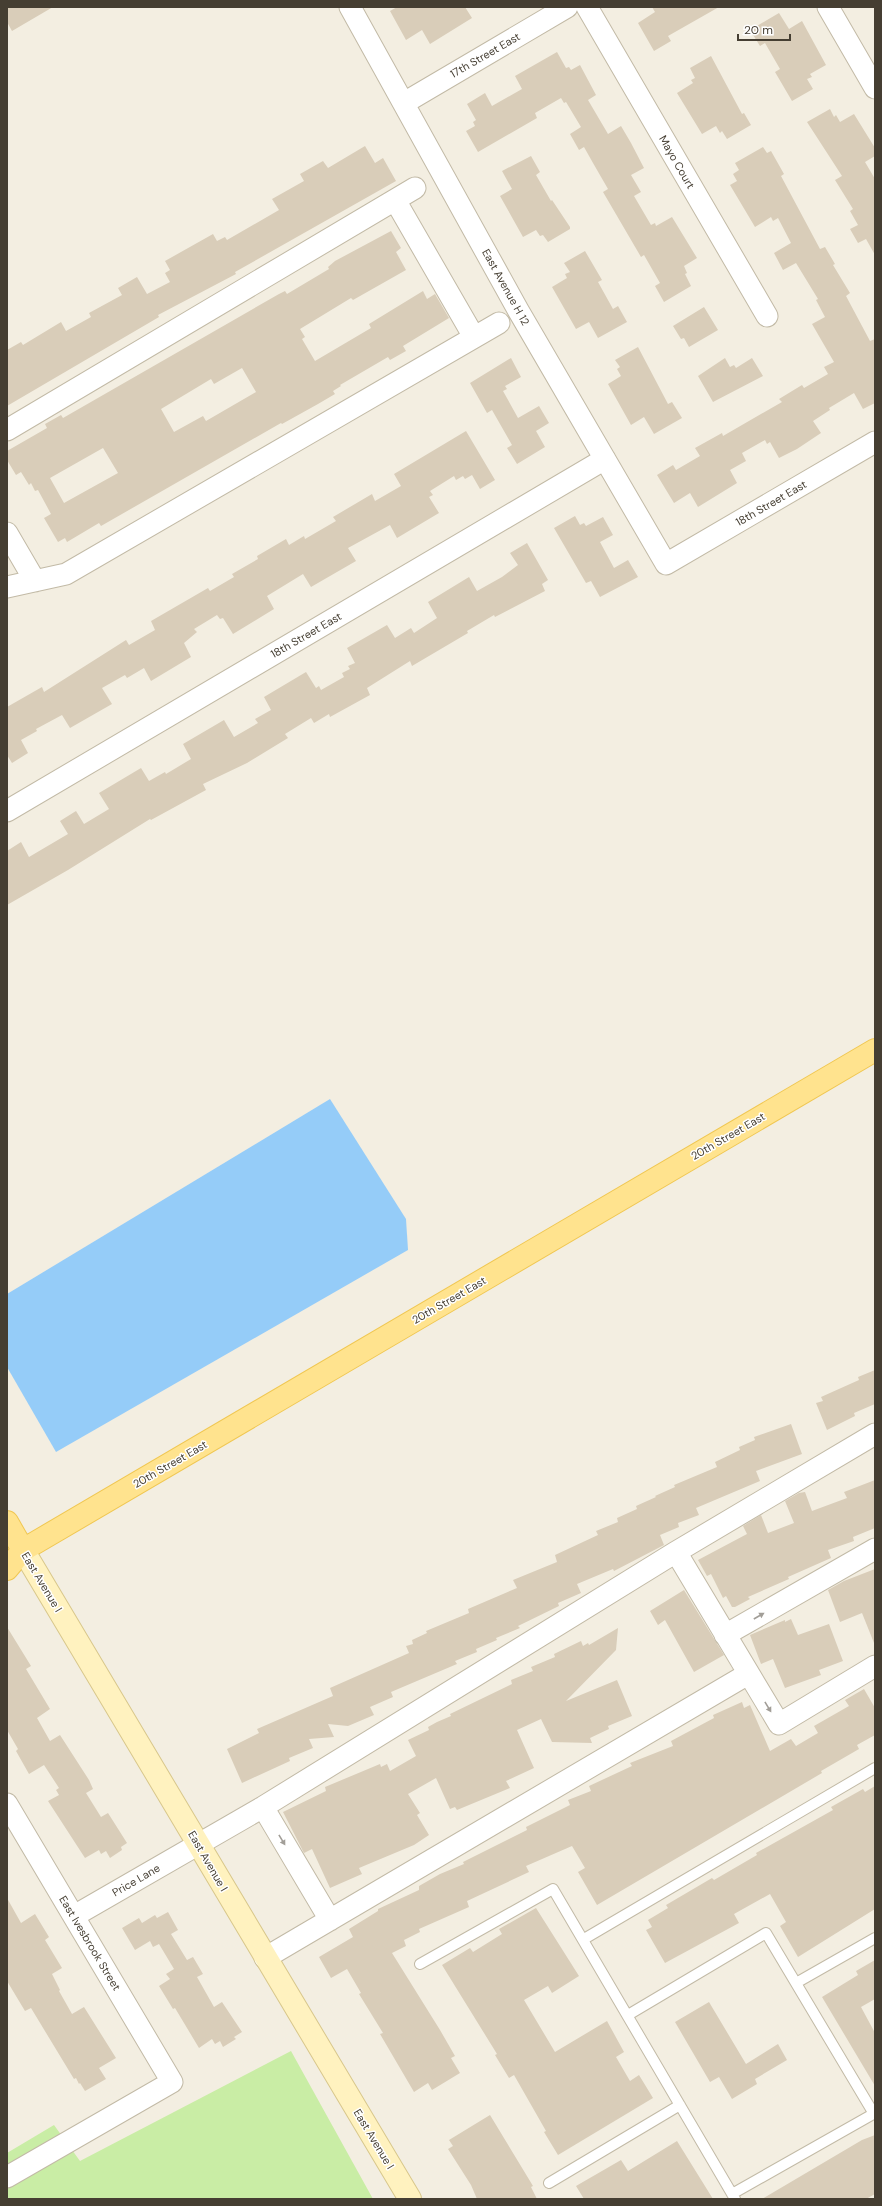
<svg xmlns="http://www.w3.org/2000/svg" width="882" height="2206" font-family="'DM Sans',sans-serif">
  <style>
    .green { fill: #c9eda5 }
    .water { fill: #95ccf8 }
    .building { fill: #d9cdb9; fill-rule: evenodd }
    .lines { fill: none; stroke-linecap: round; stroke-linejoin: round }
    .lane-casing { stroke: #c2baa6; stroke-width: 12 }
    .street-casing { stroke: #c2baa6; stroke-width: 23 }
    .secondary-casing { stroke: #d8c78b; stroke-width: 24 }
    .primary-casing { stroke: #f0c752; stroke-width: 24 }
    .lane { stroke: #fff; stroke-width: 10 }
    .street { stroke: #fff; stroke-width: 21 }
    .secondary { stroke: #fff2bf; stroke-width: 22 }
    .primary { stroke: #ffe38e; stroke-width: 22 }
    .oneway { fill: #a29e98 }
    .labels { text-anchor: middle; stroke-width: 3; stroke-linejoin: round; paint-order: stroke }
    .street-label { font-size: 11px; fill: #453e32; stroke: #fff }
  </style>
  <rect width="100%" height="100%" fill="#f3eee1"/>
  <path class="green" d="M291,2051L373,2199H7V2153L54,2125L80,2161Z"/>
  <path class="water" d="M330,1099L406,1219L408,1250L56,1452L7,1367V1294Z"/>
  <path class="building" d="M7,7H53L12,31L7,22Z
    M397,7H465L472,18L430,44L422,30L406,40L390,11Z
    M652,7H719L668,36L671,41L654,51L638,23L655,12Z
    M779,13L789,29L802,21L826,65L810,74L812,77L807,79L813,89L792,101L775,72L780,69L765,43L760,46L750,30Z
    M557,52L566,68L569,67L571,70L580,65L596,95L588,100L608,134L621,126L631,143L644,168L631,175L641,192L634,196L651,225L655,223L656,226L672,217L697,258L684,266L687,273L685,274L691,286L664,302L655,286L660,283L644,255L641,257L603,192L608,189L593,163L584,147L579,150L570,134L581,127L566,102L564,103L561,98L535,113L537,118L478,152L466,131L475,126L473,122L476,120L467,104L485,93L492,106L522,89L515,76Z
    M711,56L742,114L744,113L751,125L727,139L722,131L720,133L716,126L702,134L677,93L693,83L691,80L695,78L690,68Z
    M830,109L834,117L836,115L840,122L854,114L875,148V156L865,162L875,179V255L866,239L858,243L850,229L858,225L850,211L853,209L835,180L842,176L807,122Z
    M365,146L375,163L383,158L396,181L235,272L236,274L158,315L159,317L7,406V350L21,342L23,345L61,322L66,331L91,317L89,313L122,295L118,288L137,277L147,294L170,282L165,273L170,270L165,261L213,234L217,241L225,237L227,240L279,210L272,199L304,181L300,174L323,161L328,168Z
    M763,147L767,153L771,151L784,174L781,176L820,249L825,247L835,264L833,265L850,293L846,296L870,341L875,339V403L863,409L854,393L829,408L830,410L813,421L821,433L797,449L779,458L770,442L767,444L765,440L742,453L746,461L730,470L737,483L698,507L690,493L674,503L657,475L673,465L676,470L700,456L695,448L722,433L723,436L782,402L779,399L802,385L804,388L828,374L824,367L834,362L812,324L825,317L816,300L818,299L796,263L783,270L774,253L791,243L778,218L773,221L771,217L755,227L730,185L737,181L733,174L739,170L735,163Z
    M531,156L540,172L536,175L551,201L552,200L570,227V229L548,242L543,235L540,236L536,230L523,237L500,196L512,189L502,171Z
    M391,231L401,248L396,252L406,270L353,300L351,298L300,329L305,337L302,339L315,361L371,328L369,324L423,291L427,299L435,294L449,318L403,346L406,351L390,360L388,357L340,385L341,386L333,391L335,394L318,404L282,424L281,423L101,526L99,523L67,542L65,538L58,542L44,518L51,514L38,490L35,491L31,483L29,485L21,472L16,475L7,460V451L47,428L45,424L61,415L63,418L279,294L285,291L287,294L329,269L328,267L335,261ZM242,368L256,392L206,421L203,416L174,432L161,409L211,379L214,384ZM103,448L118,473L64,503L50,478Z
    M585,251L602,280L598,282L613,309L618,306L627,322L598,338L589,322L576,329L552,287L567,278L565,274L570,272L564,263Z
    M704,307L718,330L689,347L684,338L681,339L673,326Z
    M638,347L668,404L672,402L682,418L654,434L644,417L631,425L608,384L621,376L617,369L620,367L615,360Z
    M511,358L521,377L505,386L507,389L503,391L518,418L539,406L549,423L536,431L545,447L517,464L507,448L512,445L492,410L487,413L470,383Z
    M725,358L730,367L734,365L736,368L752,358L763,376L713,402L698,376Z
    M466,431L495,480L480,489L472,475L465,479L463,476L456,480L454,476L430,491L433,495L429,497L439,513L397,538L390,525L348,548L356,561L311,587L303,574L267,596L274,609L233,634L223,618L220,619L217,615L194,629L197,632L184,643L191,657L151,681L144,668L127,678L125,675L102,688L112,704L70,728L62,715L36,729L37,731L21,740L28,753L12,763L7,755V707L42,687L44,692L126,640L129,645L155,630L151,621L208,588L210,591L234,577L232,574L258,559L257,556L286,539L289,545L304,536L305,539L336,521L333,517L372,494L375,501L401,486L394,474Z
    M575,516L580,525L584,523L586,526L603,517L613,535L600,542L614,568L628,560L638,577L600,597L591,581L586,583L554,528Z
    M527,543L548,580L542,584L545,591L495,617L494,615L467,631L468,633L412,666L410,661L367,688L370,695L330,717L329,714L314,723L311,718L285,734L288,738L247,763L203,784L206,790L151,820L150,819L68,870L7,905V851L21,842L29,857L68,834L60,821L76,811L84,824L109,809L99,793L141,768L149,781L165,772L166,774L191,759L183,744L224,720L234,737L258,723L255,719L271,710L264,697L306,672L316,688L319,686L321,690L344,677L342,673L350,669L348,666L355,663L347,648L387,625L395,638L411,628L414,633L437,618L428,602L469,577L477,591L502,577L518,565L510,553Z
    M875,1370V1404L854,1413L855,1416L827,1430L816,1403L823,1401L821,1397L859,1380L858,1377Z
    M791,1424L802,1454L756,1471L760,1481L696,1508L699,1515L678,1523L679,1527L660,1535L664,1545L614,1571L613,1569L577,1584L581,1593L558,1603L559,1606L518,1626L520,1628L496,1638L497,1640L476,1649L477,1652L455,1661L457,1664L391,1692L393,1697L370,1707L374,1715L348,1726L328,1724L334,1737L309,1739L313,1748L289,1758L290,1761L242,1783L227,1749L259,1733L257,1729L333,1696L330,1688L409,1653L406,1646L413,1644L412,1640L427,1633L426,1631L469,1613L468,1609L517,1588L513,1580L557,1562L555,1555L598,1535L596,1531L618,1522L617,1518L637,1509L636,1506L656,1497L655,1496L675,1487L674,1485L717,1467L715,1462L740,1450L739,1447L755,1440L754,1437Z
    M875,1480V1528L853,1537L854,1541L828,1550L831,1558L788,1577L789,1579L748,1597L750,1599L735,1607H732L726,1596L723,1598L711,1574L707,1576L698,1560L747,1534L743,1526L761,1515L768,1533L794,1523L785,1501L799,1493L805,1492L812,1511L847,1498L844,1492Z
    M875,1569V1643H874L862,1613L840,1622L828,1590L844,1581Z
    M684,1590L724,1655L694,1672L665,1620L658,1625L650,1611Z
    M791,1619L798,1635L829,1624L843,1661L819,1670L821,1675L785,1688L773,1659L761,1664L750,1635L785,1620V1622Z
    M7,1627L31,1666L26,1669L50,1709L37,1718L50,1741L60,1735L89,1780L93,1789L86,1793L101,1817L108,1813L127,1843L121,1847L122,1850L110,1858L106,1851L101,1854L99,1850L85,1858L48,1801L59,1795L56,1790L59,1788L44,1765L29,1774L16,1751L18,1749L7,1730Z
    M618,1628L616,1650L566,1701L617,1680L632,1716L608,1726L609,1729L590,1738L592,1743L552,1742L541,1719L517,1730L534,1768L506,1781L510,1788L457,1810L455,1807L450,1809L436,1778L408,1794L420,1813L417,1815L429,1835L414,1845L359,1868L362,1874L330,1888L312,1849L304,1853L283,1812L326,1791L325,1787L380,1764L381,1767L387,1764L390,1771L416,1756L408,1740L429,1730L428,1727L437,1722L451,1716L450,1714L512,1684L511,1680L533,1671L531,1667L555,1657L554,1654L581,1641L583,1646L588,1643L589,1645Z
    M864,1689L875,1708V1735L857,1745L859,1749L821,1771L822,1773L597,1905L578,1872L585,1868L572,1846L526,1866L529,1872L467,1901L469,1907L419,1929L420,1932L404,1940L406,1946L392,1953L440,2030L455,2056L451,2058L460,2073L432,2090L428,2083L414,2092L380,2034L383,2033L359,1994L361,1993L347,1969L331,1978L319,1957L353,1937L349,1929L378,1911V1909L419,1890V1886L440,1874L464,1864L463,1862L527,1830L526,1827L570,1805L568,1800L591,1791L589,1786L632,1766L630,1763L673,1746L671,1741L714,1718L713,1715L742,1702L744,1708L750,1705L770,1751L791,1739L796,1746L818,1733L814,1726L849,1706L845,1700Z
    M875,1786V1909L798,1957L780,1926L786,1922L770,1894L734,1914L739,1923L665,1963L646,1930L652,1927L648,1920L668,1908L666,1905L712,1878L714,1880L757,1855L756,1853L833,1810L831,1807L863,1789L865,1792Z
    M7,1898L21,1923L35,1914L49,1937L45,1940L62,1968L52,1974L60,1990L59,1991L72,2014L84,2007L116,2058L99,2068L106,2079L85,2091L80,2083L79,2084L76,2078L74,2079L31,2008L25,2011L7,1981Z
    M536,1908L579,1976L552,1993L548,1986L524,2000L555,2052L607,2021L624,2052L616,2057L630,2081L639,2075L653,2098L558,2155L544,2132L546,2131L514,2075L509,2078L495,2055L497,2054L442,1965L470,1948L473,1952L502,1934L499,1929Z
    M168,1912L178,1930L171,1934L187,1960L193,1957L203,1974L197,1977L214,2007L222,2002L242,2032L234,2037L236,2039L223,2047L220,2041L215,2044L212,2039L199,2048L175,2008L173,2009L159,1986L170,1979L166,1974L174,1969L159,1944L153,1947L150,1941L135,1950L122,1928L139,1918L142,1923L155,1915L157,1918Z
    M875,1960V1999L861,2007L875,2033V2086L822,1997L858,1975L856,1971Z
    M709,2002L746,2064L778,2044L787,2060L755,2079L757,2084L732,2099L719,2077L710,2082L675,2022Z
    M490,2115L533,2186L531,2187L537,2199H477L471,2185L448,2149L453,2146L449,2140Z
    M875,2135V2194L866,2199H762L862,2140Z
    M677,2141L713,2199H584L576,2186L621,2160L628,2171Z"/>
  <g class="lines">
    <g class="lane-casing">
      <path id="lane" d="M584,1939L875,1768
        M420,1964L553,1889L735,2199
        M796,1983L875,1938
        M628,2015L766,1933L874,2114
        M549,2183L680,2105
        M732,2194L875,2113"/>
    </g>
    <g class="street-casing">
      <path id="street" d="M350,7L518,310L666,564L875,442
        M587,7L767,316
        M828,7L875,88
        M404,103L567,7
        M395,200L474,337
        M7,430L415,188
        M7,533L35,581
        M7,587L66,574L499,323
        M7,811L605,459
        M676,1552L779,1724L875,1666
        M725,1635L875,1549
        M7,1804L172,2082L7,2177
        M263,1807L330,1920
        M74,1916L263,1807L676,1552L875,1434
        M265,1958L748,1674"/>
    </g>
    <g class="secondary-casing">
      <path id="secondary" d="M23,1550L410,2199"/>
    </g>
    <g class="primary-casing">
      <path id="primary" d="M7,1522L23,1550
        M7,1569L23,1550L875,1050"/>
    </g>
    <use href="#lane" class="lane"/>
    <use href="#street" class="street"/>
    <use href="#secondary" class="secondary"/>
    <use href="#primary" class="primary"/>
  </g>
  <defs><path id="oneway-solid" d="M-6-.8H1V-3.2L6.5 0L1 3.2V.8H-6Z"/></defs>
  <g class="oneway">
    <use href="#oneway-solid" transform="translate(759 1616) rotate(-30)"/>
    <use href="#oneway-solid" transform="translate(768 1707) rotate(59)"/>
    <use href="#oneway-solid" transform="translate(282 1840) rotate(59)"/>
  </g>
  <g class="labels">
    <g class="street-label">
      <text transform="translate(485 55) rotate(-30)" y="4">17th Street East</text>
      <text transform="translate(677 162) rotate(60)" y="4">Mayo Court</text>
      <text transform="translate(506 287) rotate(61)" y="4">East Avenue H 12</text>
      <text transform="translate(771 503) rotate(-30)" y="4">18th Street East</text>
      <text transform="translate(306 635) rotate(-30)" y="4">18th Street East</text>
      <text transform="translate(728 1136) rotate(-30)" y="4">20th Street East</text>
      <text transform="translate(449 1300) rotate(-30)" y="4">20th Street East</text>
      <text transform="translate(170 1464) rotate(-30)" y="4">20th Street East</text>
      <text transform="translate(42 1582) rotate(59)" y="4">East Avenue I</text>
      <text transform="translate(208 1861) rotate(60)" y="4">East Avenue I</text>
      <text transform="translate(136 1880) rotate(-30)" y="4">Price Lane</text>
      <text transform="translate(90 1943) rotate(59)" y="4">East Ivesbrook Street</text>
      <text transform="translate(374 2139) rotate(59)" y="4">East Avenue I</text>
    </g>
  </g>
  <rect width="882" height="2206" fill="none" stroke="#453e32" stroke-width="16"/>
  <path d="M738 34v6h52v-6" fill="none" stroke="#453e32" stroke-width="2"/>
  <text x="744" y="34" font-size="12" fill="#453e32" stroke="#ffffff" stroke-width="3" paint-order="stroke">20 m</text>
</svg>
